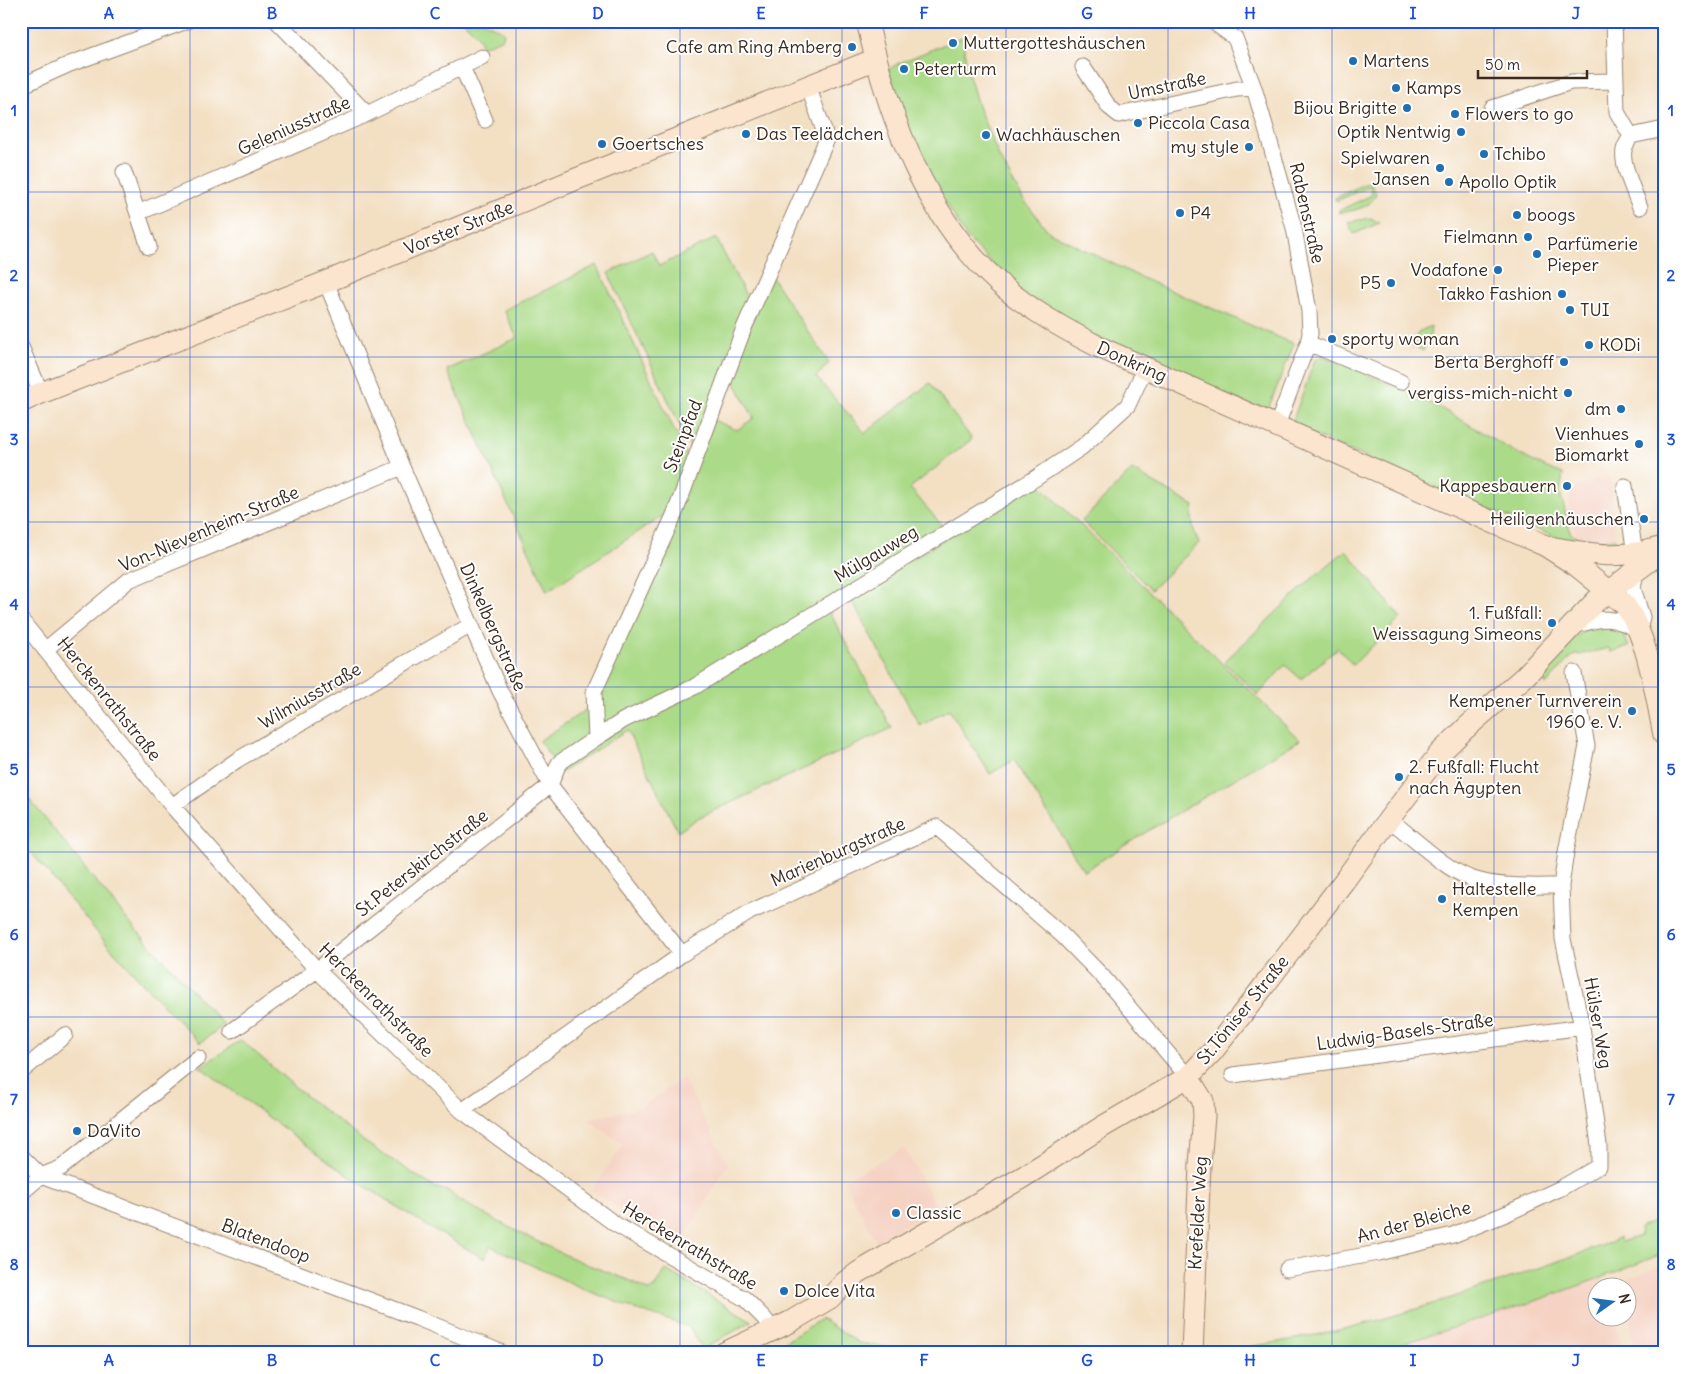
<svg xmlns="http://www.w3.org/2000/svg" width="1685" height="1374" font-family="Delius,sans-serif">
  <style>
    .built { fill: #f5d2c2 }
    .green { fill: #abda88; stroke: #738253 }
    .lines { fill: none; stroke-linecap: round; stroke-linejoin: round }
    .street-casing { stroke: #978470; stroke-width: 17 }
    .secondary-casing { stroke: #978470; stroke-width: 23 }
    .street { stroke: #fff; stroke-width: 15 }
    .secondary { stroke: #fbe5cf; stroke-width: 21 }
    .grid { fill: none; stroke: #1d4ed8; stroke-width: 1; stroke-opacity: 0.55 }
    .poi-dot { fill: #1f6fb2; stroke: #fff; stroke-width: 2 }
    .labels { text-anchor: middle; stroke-width: 4; stroke-linejoin: round; paint-order: stroke }
    .poi-label { font-size: 18px; fill: #3b2a1e; stroke: #fff; text-anchor: start }
    .street-label { font-size: 18px; fill: #3b2a1e; stroke: #fff }
    .neatline { fill: none; stroke: #1d4ed8; stroke-width: 2 }
    .grid-label { font-size: 16px; text-anchor: middle; font-weight: bold; fill: #1d4ed8 }
  </style>
  <rect width="100%" height="100%" fill="#fff"/>
  <filter id="ink" filterUnits="userSpaceOnUse"><feTurbulence type="fractalNoise" baseFrequency=".02" numOctaves="2"/><feDisplacementMap in="SourceGraphic" scale="10" xChannelSelector="R" yChannelSelector="G"/><feConvolveMatrix kernelMatrix="1 2 1 2 8 2 1 2 1" color-interpolation-filters="sRGB"/></filter>
  <filter id="wash" filterUnits="userSpaceOnUse"><feTurbulence type="fractalNoise" baseFrequency=".0096" numOctaves="4" result="noise"/><feDisplacementMap in="SourceGraphic" scale="20" xChannelSelector="R" yChannelSelector="G"/><feGaussianBlur stdDeviation="1.12" result="paint"/><feColorMatrix in="noise" values="0 0 0 0 0 0 0 0 0 0 0 0 0 0 0 0 0 1.4 0 .05"/><feComposite in="paint" operator="in"/></filter>
  <g filter="url(#wash)">
    <rect width="100%" height="100%" fill="#f3dfc2"/>
    <path class="built" d="M1610,476L1615,539L1584,541L1577,537L1569,510L1570,494L1577,487L1602,477Z
      M683,1078L728,1165L678,1247L591,1190L623,1145L587,1119L640,1108Z
      M904,1148L936,1206L876,1242L844,1180Z
      M1664,1263V1353H1635L1628,1306V1286H1624L1623,1282Z
      M1602,1278L1605,1286H1598V1316L1614,1317L1624,1353H1369L1460,1326Z"/>
    <path class="green" d="M463,21H483L504,32L503,38L482,47L478,36Z
      M962,37L968,72L979,109L999,157L1023,199L1049,232L1142,278L1294,344L1268,409L1264,411L1118,349L1020,292L966,237L917,153L888,70L897,64Z
      M1370,181L1376,193C1371,209 1354,210 1339,213L1338,211L1372,195L1370,186L1336,201L1335,198Z
      M1371,218L1379,223L1354,234L1348,222Z
      M716,238L751,305L693,453L608,273L652,251L659,266Z
      M597,265L687,457L691,455L672,510L547,591L447,370L517,338L504,310Z
      M771,276L829,363L816,377L865,433L930,383L972,439L910,488L945,529L692,683L603,728L597,694L713,420L737,430L754,418L730,374Z
      M1431,326L1430,336L1423,351L1412,346L1418,332Z
      M1323,356C1363,372 1403,389 1442,409C1483,431 1519,459 1563,474L1560,492L1571,534L1584,541L1616,539L1617,550L1590,548L1555,537L1296,428L1292,424L1293,420L1315,359Z
      M1132,470L1194,506C1190,521 1193,529 1199,543L1151,590L1082,521Z
      M1038,483L1300,740L1151,829L1084,871L1014,760L990,774L949,709L920,726L849,596Z
      M1346,550L1401,618L1353,665L1338,648L1301,679L1285,665L1258,695L1224,662L1308,582Z
      M828,609L892,728L698,818L678,832L627,730L561,773L559,771L624,725Z
      M1607,624L1623,633L1629,647L1610,652L1609,648L1578,655L1577,653L1567,661L1546,685L1541,672L1573,638L1592,626Z
      M590,707L593,732L553,760L539,741Z
      M21,789L129,922L224,1025L200,1043L162,1004L106,943L21,840Z
      M241,1040L302,1093L366,1143L434,1187L450,1192L456,1198C496,1221 536,1242 579,1261C601,1271 627,1277 649,1291L650,1289H653L666,1270L752,1321L703,1349L689,1327L637,1310L586,1290L490,1246L485,1259L427,1226L346,1174L200,1067Z
      M1664,1217V1253C1572,1291 1477,1321 1381,1350L1369,1353H1211C1266,1344 1321,1336 1375,1321C1454,1299 1531,1271 1609,1243L1619,1237L1621,1242L1640,1236L1639,1228Z
      M821,1319L859,1343L927,1353H758L782,1344Z"/>
  </g>
  <g filter="url(#ink)">
    <g class="lines">
      <g class="street-casing">
        <path id="street" d="M277,21L367,114
          M1212,21L1235,38L1254,88L1267,132L1294,228L1309,311L1310,334L1308,343L1277,425
          M1614,21L1617,112L1631,136
          M462,67L485,120
          M1083,67L1109,107L1119,115L1237,89L1254,88
          M21,86L70,64L187,21
          M1492,108L1571,82L1616,81
          M1631,136C1629,140 1625,145 1624,150C1621,165 1635,193 1640,207
          M1631,136L1664,129
          M124,172L149,247
          M138,213L367,114L482,57
          M326,282L402,467L500,691L550,785L682,954
          M1308,343L1401,382
          M21,347L41,393
          M21,620L172,806L317,970L462,1111L615,1224L745,1299L764,1318L773,1330
          M1573,626C1602,618 1611,614 1639,631L1642,617L1633,588L1638,560L1633,541L1625,486
          M45,650L129,580L402,467
          M596,738L624,720L694,687L1036,478L1082,447L1128,405L1145,368
          M172,806L237,760L471,625
          M1389,819C1411,836 1445,869 1470,878C1498,888 1531,886 1561,886
          M232,1031L317,970L550,785L559,763L596,738L594,692L675,513L744,328L827,139L808,86
          M21,1072L65,1035
          M1233,1075L1582,1027
          M462,1111L682,954L750,912L937,827L1062,935L1103,977L1188,1077
          M21,1156L41,1176L417,1318L503,1353
          M21,1193L41,1176L61,1168L198,1058
          M1287,1269L1378,1253L1453,1235L1508,1213L1561,1188L1599,1166V1145L1582,1027L1563,939L1561,886L1566,852L1587,746L1574,673"/>
      </g>
      <g class="secondary-casing">
        <path id="secondary" d="M867,21C888,116 925,218 1000,284C1030,310 1064,329 1099,347L1546,546L1577,566L1624,604C1648,636 1656,696 1664,735
          M21,402L41,393L326,282L564,184L876,59
          M1556,548C1596,555 1619,559 1659,548
          M1188,1077L1203,1101L1204,1116L1200,1164L1192,1353
          M724,1353L790,1322L830,1298L845,1282L859,1272L1023,1177L1102,1127L1188,1077L1212,1052L1254,999L1344,881L1389,819L1440,753L1466,728L1524,677L1596,601L1653,558L1664,548"/>
      </g>
      <use href="#street" class="street"/>
      <use href="#secondary" class="secondary"/>
    </g>
  </g>
  <path class="grid" d="M190,21V1353M354,21V1353M516,21V1353M680,21V1353M842,21V1353M1006,21V1353M1168,21V1353M1332,21V1353M1494,21V1353M21,192H1664M21,357H1664M21,522H1664M21,687H1664M21,852H1664M21,1017H1664M21,1182H1664"/>
  <g class="poi-dot">
    <circle cx="953" cy="43" r="5"/>
    <circle cx="852" cy="47" r="5"/>
    <circle cx="1353" cy="61" r="5"/>
    <circle cx="904" cy="69" r="5"/>
    <circle cx="1396" cy="88" r="5"/>
    <circle cx="1407" cy="108" r="5"/>
    <circle cx="1455" cy="114" r="5"/>
    <circle cx="1138" cy="123" r="5"/>
    <circle cx="1461" cy="132" r="5"/>
    <circle cx="746" cy="134" r="5"/>
    <circle cx="986" cy="135" r="5"/>
    <circle cx="602" cy="144" r="5"/>
    <circle cx="1249" cy="147" r="5"/>
    <circle cx="1484" cy="154" r="5"/>
    <circle cx="1440" cy="168" r="5"/>
    <circle cx="1449" cy="182" r="5"/>
    <circle cx="1180" cy="213" r="5"/>
    <circle cx="1517" cy="215" r="5"/>
    <circle cx="1528" cy="237" r="5"/>
    <circle cx="1537" cy="254" r="5"/>
    <circle cx="1498" cy="270" r="5"/>
    <circle cx="1391" cy="283" r="5"/>
    <circle cx="1562" cy="294" r="5"/>
    <circle cx="1570" cy="310" r="5"/>
    <circle cx="1332" cy="339" r="5"/>
    <circle cx="1589" cy="345" r="5"/>
    <circle cx="1564" cy="362" r="5"/>
    <circle cx="1568" cy="393" r="5"/>
    <circle cx="1621" cy="409" r="5"/>
    <circle cx="1639" cy="444" r="5"/>
    <circle cx="1567" cy="486" r="5"/>
    <circle cx="1644" cy="519" r="5"/>
    <circle cx="1552" cy="623" r="5"/>
    <circle cx="1632" cy="711" r="5"/>
    <circle cx="1399" cy="777" r="5"/>
    <circle cx="1442" cy="899" r="5"/>
    <circle cx="77" cy="1131" r="5"/>
    <circle cx="896" cy="1213" r="5"/>
    <circle cx="784" cy="1291" r="5"/>
  </g>
  <g class="labels">
    <g class="poi-label">
      <text x="963" y="49">Muttergotteshäuschen</text>
      <text x="842" y="53" text-anchor="end">Cafe am Ring Amberg</text>
      <text x="1363" y="67">Martens</text>
      <text x="914" y="75">Peterturm</text>
      <text x="1406" y="94">Kamps</text>
      <text x="1397" y="114" text-anchor="end">Bijou Brigitte</text>
      <text x="1465" y="120">Flowers to go</text>
      <text x="1148" y="129">Piccola Casa</text>
      <text x="1451" y="138" text-anchor="end">Optik Nentwig</text>
      <text x="756" y="140">Das Teelädchen</text>
      <text x="996" y="141">Wachhäuschen</text>
      <text x="612" y="150">Goertsches</text>
      <text x="1239" y="153" text-anchor="end">my style</text>
      <text x="1494" y="160">Tchibo</text>
      <text x="1430" y="164" text-anchor="end">Spielwaren<tspan x="1430" dy="21">Jansen</tspan></text>
      <text x="1459" y="188">Apollo Optik</text>
      <text x="1190" y="219">P4</text>
      <text x="1527" y="221">boogs</text>
      <text x="1518" y="243" text-anchor="end">Fielmann</text>
      <text x="1547" y="250">Parfümerie<tspan x="1547" dy="21">Pieper</tspan></text>
      <text x="1488" y="276" text-anchor="end">Vodafone</text>
      <text x="1381" y="289" text-anchor="end">P5</text>
      <text x="1552" y="300" text-anchor="end">Takko Fashion</text>
      <text x="1580" y="316">TUI</text>
      <text x="1342" y="345">sporty woman</text>
      <text x="1599" y="351">KODi</text>
      <text x="1554" y="368" text-anchor="end">Berta Berghoff</text>
      <text x="1558" y="399" text-anchor="end">vergiss-mich-nicht</text>
      <text x="1611" y="415" text-anchor="end">dm</text>
      <text x="1629" y="440" text-anchor="end">Vienhues<tspan x="1629" dy="21">Biomarkt</tspan></text>
      <text x="1557" y="492" text-anchor="end">Kappesbauern</text>
      <text x="1634" y="525" text-anchor="end">Heiligenhäuschen</text>
      <text x="1542" y="619" text-anchor="end">1. Fußfall:<tspan x="1542" dy="21">Weissagung Simeons</tspan></text>
      <text x="1622" y="707" text-anchor="end">Kempener Turnverein<tspan x="1622" dy="21">1960 e. V.</tspan></text>
      <text x="1409" y="773">2. Fußfall: Flucht<tspan x="1409" dy="21">nach Ägypten</tspan></text>
      <text x="1452" y="895">Haltestelle<tspan x="1452" dy="21">Kempen</tspan></text>
      <text x="87" y="1137">DaVito</text>
      <text x="906" y="1219">Classic</text>
      <text x="794" y="1297">Dolce Vita</text>
    </g>
    <g class="street-label">
      <text transform="translate(1167 86) rotate(-12)" y="6">Umstraße</text>
      <text transform="translate(294 126) rotate(-24)" y="6">Geleniusstraße</text>
      <text transform="translate(1307 213) rotate(77)" y="6">Rabenstraße</text>
      <text transform="translate(459 228) rotate(-22)" y="6">Vorster Straße</text>
      <text transform="translate(1132 362) rotate(24)" y="6">Donkring</text>
      <text transform="translate(683 436) rotate(-69)" y="6">Steinpfad</text>
      <text transform="translate(209 529) rotate(-23)" y="6">Von-Nievenheim-Straße</text>
      <text transform="translate(876 554) rotate(-31)" y="6">Mülgauweg</text>
      <text transform="translate(493 627) rotate(66)" y="6">Dinkelbergstraße</text>
      <text transform="translate(310 696) rotate(-30)" y="6">Wilmiusstraße</text>
      <text transform="translate(109 699) rotate(51)" y="6">Herckenrathstraße</text>
      <text transform="translate(838 852) rotate(-24)" y="6">Marienburgstraße</text>
      <text transform="translate(422 863) rotate(-38)" y="6">St.Peterskirchstraße</text>
      <text transform="translate(376 1000) rotate(45)" y="6">Herckenrathstraße</text>
      <text transform="translate(1243 1010) rotate(-51)" y="6">St.Töniser Straße</text>
      <text transform="translate(1598 1023) rotate(80)" y="6">Hülser Weg</text>
      <text transform="translate(1405 1032) rotate(-8)" y="6">Ludwig-Basels-Straße</text>
      <text transform="translate(1198 1213) rotate(-87)" y="6">Krefelder Weg</text>
      <text transform="translate(1414 1222) rotate(-15)" y="6">An der Bleiche</text>
      <text transform="translate(266 1241) rotate(21)" y="6">Blatendoop</text>
      <text transform="translate(690 1246) rotate(31)" y="6">Herckenrathstraße</text>
    </g>
  </g>
  <rect width="1685" height="1374" fill="none" stroke="#fff" stroke-width="55"/>
  <g transform="translate(1612 1302) rotate(76)"><circle r="24" fill="#ffffff" stroke="#b1aaa5"/>
  <path d="M0-4L9 19L0 12L-9 19Z" fill="#1f6fb2"/>
  <text y="-8" font-size="14" font-weight="bold" text-anchor="middle" fill="#3b2a1e">N</text>
  </g>
  <path d="M1478 70v8h109v-8" fill="none" stroke="#3b2a1e" stroke-width="2.5"/>
  <text x="1485" y="70" font-size="15" fill="#3b2a1e" stroke="#ffffff" stroke-width="4" paint-order="stroke">50 m</text>
  <rect x="28" y="28" width="1630" height="1318" class="neatline"/>
  <g class="grid-label">
    <text x="109" y="19">A</text>
    <text x="272" y="19">B</text>
    <text x="435" y="19">C</text>
    <text x="598" y="19">D</text>
    <text x="761" y="19">E</text>
    <text x="924" y="19">F</text>
    <text x="1087" y="19">G</text>
    <text x="1250" y="19">H</text>
    <text x="1413" y="19">I</text>
    <text x="1576" y="19">J</text>
    <text x="14" y="116">1</text>
    <text x="1671" y="116">1</text>
    <text x="14" y="281">2</text>
    <text x="1671" y="281">2</text>
    <text x="14" y="445">3</text>
    <text x="1671" y="445">3</text>
    <text x="14" y="610">4</text>
    <text x="1671" y="610">4</text>
    <text x="14" y="775">5</text>
    <text x="1671" y="775">5</text>
    <text x="14" y="940">6</text>
    <text x="1671" y="940">6</text>
    <text x="14" y="1105">7</text>
    <text x="1671" y="1105">7</text>
    <text x="14" y="1270">8</text>
    <text x="1671" y="1270">8</text>
    <text x="109" y="1366">A</text>
    <text x="272" y="1366">B</text>
    <text x="435" y="1366">C</text>
    <text x="598" y="1366">D</text>
    <text x="761" y="1366">E</text>
    <text x="924" y="1366">F</text>
    <text x="1087" y="1366">G</text>
    <text x="1250" y="1366">H</text>
    <text x="1413" y="1366">I</text>
    <text x="1576" y="1366">J</text>
  </g>
</svg>
